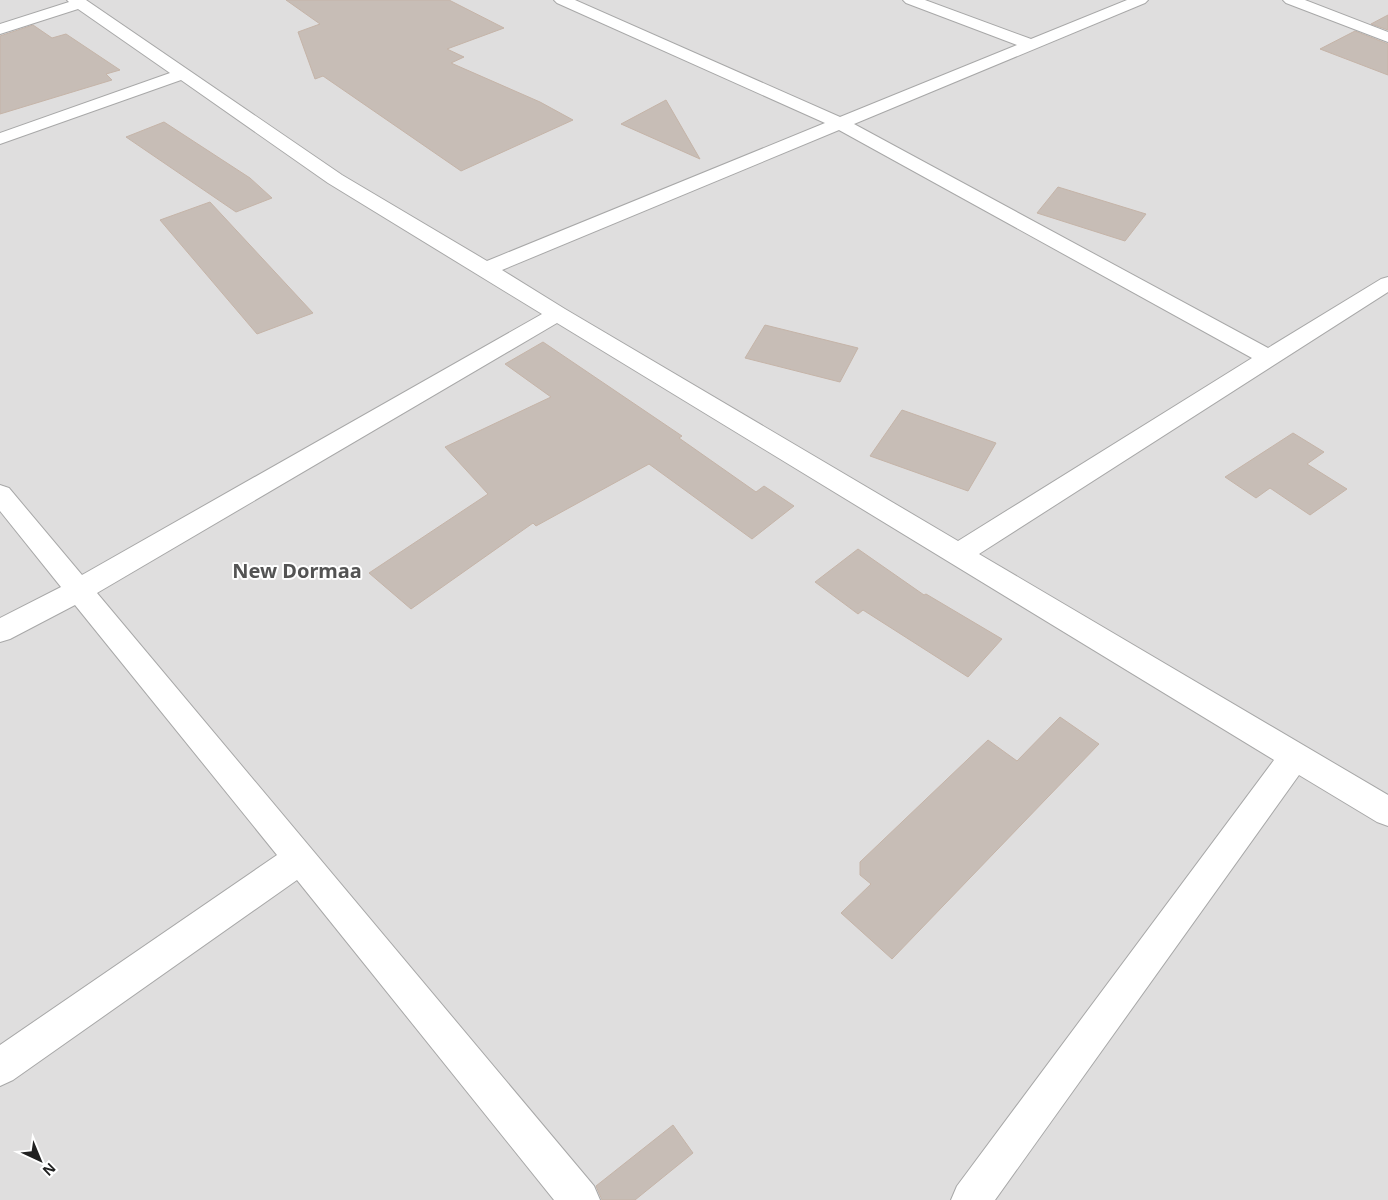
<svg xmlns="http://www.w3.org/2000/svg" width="1388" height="1200" font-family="'Noto Sans',sans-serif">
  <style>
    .residential { fill: #dfdede }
    .building { fill: #c7bdb6; stroke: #c5b4a8 }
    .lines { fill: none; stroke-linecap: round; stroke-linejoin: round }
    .minor-casing { stroke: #a8a8a8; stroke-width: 2 }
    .minor { fill: #fff; fill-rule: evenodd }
    .labels { text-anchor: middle; stroke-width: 4; stroke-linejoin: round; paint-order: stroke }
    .district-label { font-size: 20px; font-weight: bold; fill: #545454; stroke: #fff }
  </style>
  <rect width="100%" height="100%" fill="#f2eee7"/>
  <path class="residential" d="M0,0H1388V1200H0Z"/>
  <path class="building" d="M286,0H449L504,28L447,49L464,57L451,63L540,102L573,120L461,171L323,76L315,79L298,32L320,24Z
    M1388,15V30L1371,24Z
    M33,25L52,38L66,34L120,70L106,74L112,80L0,114V36Z
    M1355,31L1388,44V75L1320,49Z
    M666,100L700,159L621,124Z
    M164,122L250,178L272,198L236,212L126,137Z
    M1058,187L1146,214L1125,241L1037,213Z
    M210,202L313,313L257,334L160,220Z
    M765,325L858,348L840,382L745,358Z
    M543,342L682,436L679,438L756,492L764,486L794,506L752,539L649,464L536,526L533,523L411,609L369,573L488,494L445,447L551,397L505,364Z
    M902,410L996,443L968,491L870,456Z
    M1293,433L1324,452L1307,464L1347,489L1310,515L1270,488L1256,498L1225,477Z
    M858,549L924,595L926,594L1002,639L968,677L863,610L858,614L815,582Z
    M1060,717L1099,744L892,959L841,913L871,884L860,875V862L988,740L1017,761Z
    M673,1125L693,1153L635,1200H602L596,1186Z"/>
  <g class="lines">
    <g class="minor-casing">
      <path id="minor" d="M67,0H86L342,175L487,261L825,123L557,3L554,0H575L840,117L1017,45L906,3L903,0H925L1031,39L1127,0H1148L1145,3L854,124L1268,348L1381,279L1388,277V292L979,554L1388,795V826L1377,822L1299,775L995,1200H951L957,1186L1274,760L557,323L97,593L594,1186L600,1200H554L297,880L13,1080L0,1086V1045L277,855L75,605L10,639L0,642V618L61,587L0,511V485L9,488L82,575L542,314L328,183L181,80L0,144V133L170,73L78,9L0,34V24L69,2ZM839,130L1252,358L958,541L565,309L502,270Z
        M1283,0H1305L1388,32V42L1286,3Z"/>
    </g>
    <use href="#minor" class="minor"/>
  </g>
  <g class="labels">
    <g class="district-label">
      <text x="297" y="578">New Dormaa</text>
    </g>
  </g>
  <g transform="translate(40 1160) rotate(136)" stroke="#ffffff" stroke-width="4" paint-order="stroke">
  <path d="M0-4L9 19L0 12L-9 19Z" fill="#212121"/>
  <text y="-8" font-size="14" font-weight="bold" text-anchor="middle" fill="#212121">N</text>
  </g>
</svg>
